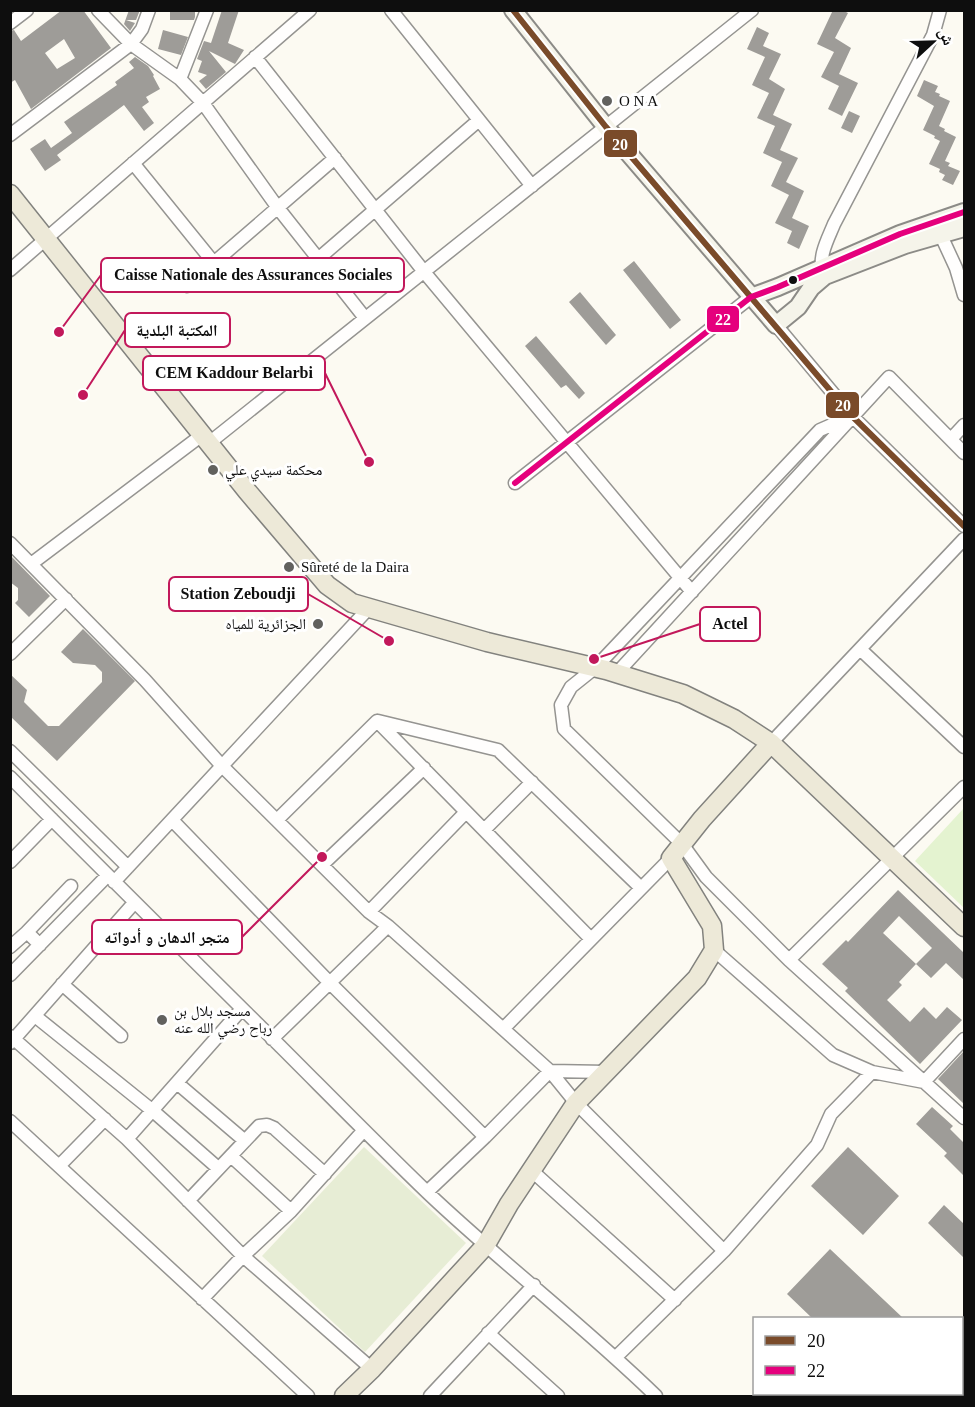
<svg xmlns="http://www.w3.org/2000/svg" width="975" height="1407" font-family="'Times New Roman','Noto Naskh Arabic',serif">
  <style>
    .green { fill: #e4f3d0 }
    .cemetery { fill: #e7edd5 }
    .building { fill: #9e9c98; fill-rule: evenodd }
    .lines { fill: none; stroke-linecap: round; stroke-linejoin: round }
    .minor-casing { stroke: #959491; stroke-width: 15 }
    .secondary-casing { stroke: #8c8b87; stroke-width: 20 }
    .primary-casing { stroke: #82827e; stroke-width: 21 }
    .minor { stroke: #fffefd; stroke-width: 12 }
    .secondary { stroke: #f5f4ea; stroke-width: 16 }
    .primary { stroke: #ede9d8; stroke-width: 18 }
    .bus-1-casing { stroke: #fff; stroke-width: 10 }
    .bus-2-casing { stroke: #fff; stroke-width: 10 }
    .bus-1 { stroke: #7a4b2a; stroke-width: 6 }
    .bus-2 { stroke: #e5007d; stroke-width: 6 }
    .poi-dot { fill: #61615e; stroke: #fff; stroke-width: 2 }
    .bus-dot { fill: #0e0e0e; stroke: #fff; stroke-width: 2 }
    .labels { text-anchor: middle; stroke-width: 6; stroke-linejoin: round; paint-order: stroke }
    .poi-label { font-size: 15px; fill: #0e0e0e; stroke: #fff; text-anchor: start }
    .leader { fill: none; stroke: #c2185b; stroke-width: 2 }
    .callout-dot { fill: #c2185b; stroke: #fff; stroke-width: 2 }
    .callout { fill: #fff; stroke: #c2185b; stroke-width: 2 }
    .callout-label { font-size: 16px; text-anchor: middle; font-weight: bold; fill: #0e0e0e }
    .line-badge { stroke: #fff; stroke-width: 2 }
    .badge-label { font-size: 16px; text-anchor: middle; font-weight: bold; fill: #fff }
  </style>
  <rect width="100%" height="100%" fill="#fcfaf2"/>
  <path class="green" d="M964,808V908L915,861Z"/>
  <path class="cemetery" d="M364,1147L466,1243L365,1352L262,1256Z"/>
  <path class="building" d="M62,10H83L111,48L31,109L15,80L10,83V31L14,30L21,41ZM64,39L75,58L57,69L45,53Z
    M129,10H140L136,20H126L135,23L130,31L124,24Z
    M170,10H195V17L194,20H170Z
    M222,10H239L228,43L244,50L235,64L209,51L226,72L206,89L199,81L207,75L198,72L202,61L197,59L204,41L211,43Z
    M833,10H842L848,13L835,38L851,48L839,74L858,83L842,116L828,109L839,86L821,77L834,52L817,44Z
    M757,27L769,33L763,46L781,54L769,79L785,89L773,115L792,124L780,150L798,158L786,182L804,191L792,218L809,226L799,249L787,243L792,231L775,223L789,195L771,186L782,162L763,153L775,126L757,118L769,93L752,85L765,57L747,49Z
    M163,30L188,37L181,55L158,49Z
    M135,57L148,66L154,75L153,76L160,89L146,97L149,102L142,107L154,123L144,131L124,105L57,155L61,160L45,171L30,149L45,139L51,148L72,133L64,122L117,85L115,82L134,68L129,62Z
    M924,80L938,86L935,92L940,94L939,96L950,101L939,126L945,129L944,131L956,137L945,161L950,163L948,166L960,171L953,185L942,180L945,175L939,172L940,169L929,164L940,141L934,138L935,136L923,130L934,106L917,96Z
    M849,111L860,116L852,133L841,128Z
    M634,261L681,320L670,329L623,270Z
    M580,292L616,335L606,345L569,302Z
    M536,336L585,393L579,399L566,385L561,388L525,346Z
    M10,555L50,596L29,617L15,603L18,600V588L10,582Z
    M83,629L135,681L57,761L10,716V674L27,690L24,702L48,726H59L102,682V672L95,665L73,663L61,652Z
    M898,890L964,953V980L946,963L931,978L916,964L899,982L902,985L887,1000L910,1022L924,1007L936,1019L947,1007L962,1020L920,1064L845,991L848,988L822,964L846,940L848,942ZM899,916L932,948L916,964L883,933Z
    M964,1051V1104L938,1079Z
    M932,1107L953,1126L950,1129L964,1143V1176L944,1156L947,1153L916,1124Z
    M848,1147L899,1196L863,1235L811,1186Z
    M944,1205L964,1224V1258L928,1223Z
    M830,1249L903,1318H812L787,1294Z"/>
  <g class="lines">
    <g class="minor-casing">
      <path id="minor" d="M98,10L131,44L180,79L203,103L278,208L365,318
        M391,10L532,186
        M10,23L27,10
        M255,57L425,273L692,592
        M180,79L207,10
        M10,135L131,44L142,29L149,10
        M133,163L214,263
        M938,229L956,268L964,295
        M318,259L479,120
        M10,270L310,10
        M823,273C818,256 828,239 834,224L933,35L940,10
        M187,286L335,158
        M776,325L852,416L964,526
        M852,416L820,430L596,667L571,687L561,705L564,729L682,844L706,877L789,960L964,1118
        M951,439L964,425
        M209,443L752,10
        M515,483L751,297
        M10,543L145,680L222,766L369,912L388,926L550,1071L576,1103L724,1251
        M31,564L202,435
        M860,649L964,747
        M10,654L66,599
        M617,673L889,377L964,453
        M378,721L498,750L641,888
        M771,743L964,539
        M10,751L128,867
        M10,777C100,868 190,957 281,1047C330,1096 379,1146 429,1194C503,1264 583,1325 656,1396
        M172,820L330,983L485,1137
        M277,820L377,721L591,939
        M484,830L532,782
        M10,862L52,819
        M322,865L424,768
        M114,882L369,608
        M369,912L466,812
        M40,945L27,932L71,886
        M10,947L27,932
        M714,950L833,1055L872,1072L924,1082L964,1039
        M789,960L964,787
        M10,975L107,876
        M62,984L121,1036
        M35,1016L153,1111L218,1168
        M503,1029L671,858
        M10,1036L14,1039L134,903
        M272,1039L388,926
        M10,1043L14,1039L127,1139L243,1256L372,1369
        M177,1083L245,1141
        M10,1121L308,1396
        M127,1139L241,1010
        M231,1156L291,1211
        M59,1166L105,1119
        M531,1170L675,1300
        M427,1192L485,1137L550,1071L607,1072
        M188,1201L259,1126L267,1125L274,1128L325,1174
        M202,1299L243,1256L291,1211L364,1130
        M488,1333L558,1396
        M616,1357L724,1251L817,1145L831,1114L872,1072
        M430,1396L534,1285
        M860,1396L863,1394"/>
    </g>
    <g class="secondary-casing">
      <path id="secondary" d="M513,10L606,127L776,325L798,307L811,288L825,276L905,245L964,228
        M751,297L778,287L900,234L964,212"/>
    </g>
    <g class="primary-casing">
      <path id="primary" d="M10,194L247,491L327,585L352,603L487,642L606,670L683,694L734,719L771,743L964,927
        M344,1396L372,1369L485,1246L509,1204L576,1103L697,978L714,950L712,926L671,858L702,819L771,743"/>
    </g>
    <use href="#minor" class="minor"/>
    <use href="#secondary" class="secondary"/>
    <use href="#primary" class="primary"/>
    <g class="bus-1-casing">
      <path id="bus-1" d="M513,10L606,127L852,416L964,526"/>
    </g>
    <g class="bus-2-casing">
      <path id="bus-2" d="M515,483L751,297L778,287L900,234L964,212"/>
    </g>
    <use href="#bus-1" class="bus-1"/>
    <use href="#bus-2" class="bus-2"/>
  </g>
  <g class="poi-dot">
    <circle cx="607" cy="101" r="6"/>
    <circle cx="213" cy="470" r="6"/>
    <circle cx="289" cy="567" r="6"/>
    <circle cx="318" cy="624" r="6"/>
    <circle cx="162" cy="1020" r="6"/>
  </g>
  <circle class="bus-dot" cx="793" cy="280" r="5"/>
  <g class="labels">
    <g class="poi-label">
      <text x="619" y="106">O N A</text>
      <text x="225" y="475">محكمة سيدي علي</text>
      <text x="301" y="572">Sûreté de la Daira</text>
      <text x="306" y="629" text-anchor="end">الجزائرية للمياه</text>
      <text x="174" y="1016">مسجد بلال بن<tspan x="174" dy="17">رباح رضي الله عنه</tspan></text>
    </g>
  </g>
  <path class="leader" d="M59 332L101 275M83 395L125 330M369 462L325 373M389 641L308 594M594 659L700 624M322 857L242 937"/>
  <g class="callout-dot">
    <circle cx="59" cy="332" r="6"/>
    <circle cx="83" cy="395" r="6"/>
    <circle cx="369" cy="462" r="6"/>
    <circle cx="389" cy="641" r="6"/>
    <circle cx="594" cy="659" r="6"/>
    <circle cx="322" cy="857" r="6"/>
  </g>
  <g class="callout">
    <rect x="101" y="258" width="303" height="34" rx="6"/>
    <rect x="125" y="313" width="105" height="34" rx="6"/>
    <rect x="143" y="356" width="182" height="34" rx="6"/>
    <rect x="169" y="577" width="139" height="34" rx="6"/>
    <rect x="700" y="607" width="60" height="34" rx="6"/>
    <rect x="92" y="920" width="150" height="34" rx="6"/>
  </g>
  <g class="callout-label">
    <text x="253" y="280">Caisse Nationale des Assurances Sociales</text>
    <text x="177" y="336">المكتبة البلدية</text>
    <text x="234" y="378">CEM Kaddour Belarbi</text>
    <text x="238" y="599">Station Zeboudji</text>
    <text x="730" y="629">Actel</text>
    <text x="167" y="943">متجر الدهان و أدواته</text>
  </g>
  <g class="line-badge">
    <rect x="603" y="129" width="35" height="29" rx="6" fill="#7a4b2a"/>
    <rect x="706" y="305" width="34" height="28" rx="6" fill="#e5007d"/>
    <rect x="825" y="391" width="35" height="28" rx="6" fill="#7a4b2a"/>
  </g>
  <g class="badge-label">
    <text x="620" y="150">20</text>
    <text x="723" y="325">22</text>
    <text x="843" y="411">20</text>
  </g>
  <rect width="975" height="1407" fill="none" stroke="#0e0e0e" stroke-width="24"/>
  <rect x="753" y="1317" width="210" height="78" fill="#ffffff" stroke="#9f9f9f" stroke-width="1.5"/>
  <rect x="765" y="1336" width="30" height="9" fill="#7a4b2a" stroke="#9f9f9f" stroke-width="1.5"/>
  <text x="807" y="1347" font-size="18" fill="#0e0e0e">20</text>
  <rect x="765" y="1366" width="30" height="9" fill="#e5007d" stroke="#9f9f9f" stroke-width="1.5"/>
  <text x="807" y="1377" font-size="18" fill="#0e0e0e">22</text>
  <g transform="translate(933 42) rotate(68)" stroke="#ffffff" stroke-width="4.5" paint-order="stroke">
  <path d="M0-4.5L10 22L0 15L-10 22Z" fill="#0e0e0e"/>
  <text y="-9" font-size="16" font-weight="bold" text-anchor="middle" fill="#0e0e0e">ش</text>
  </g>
</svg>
